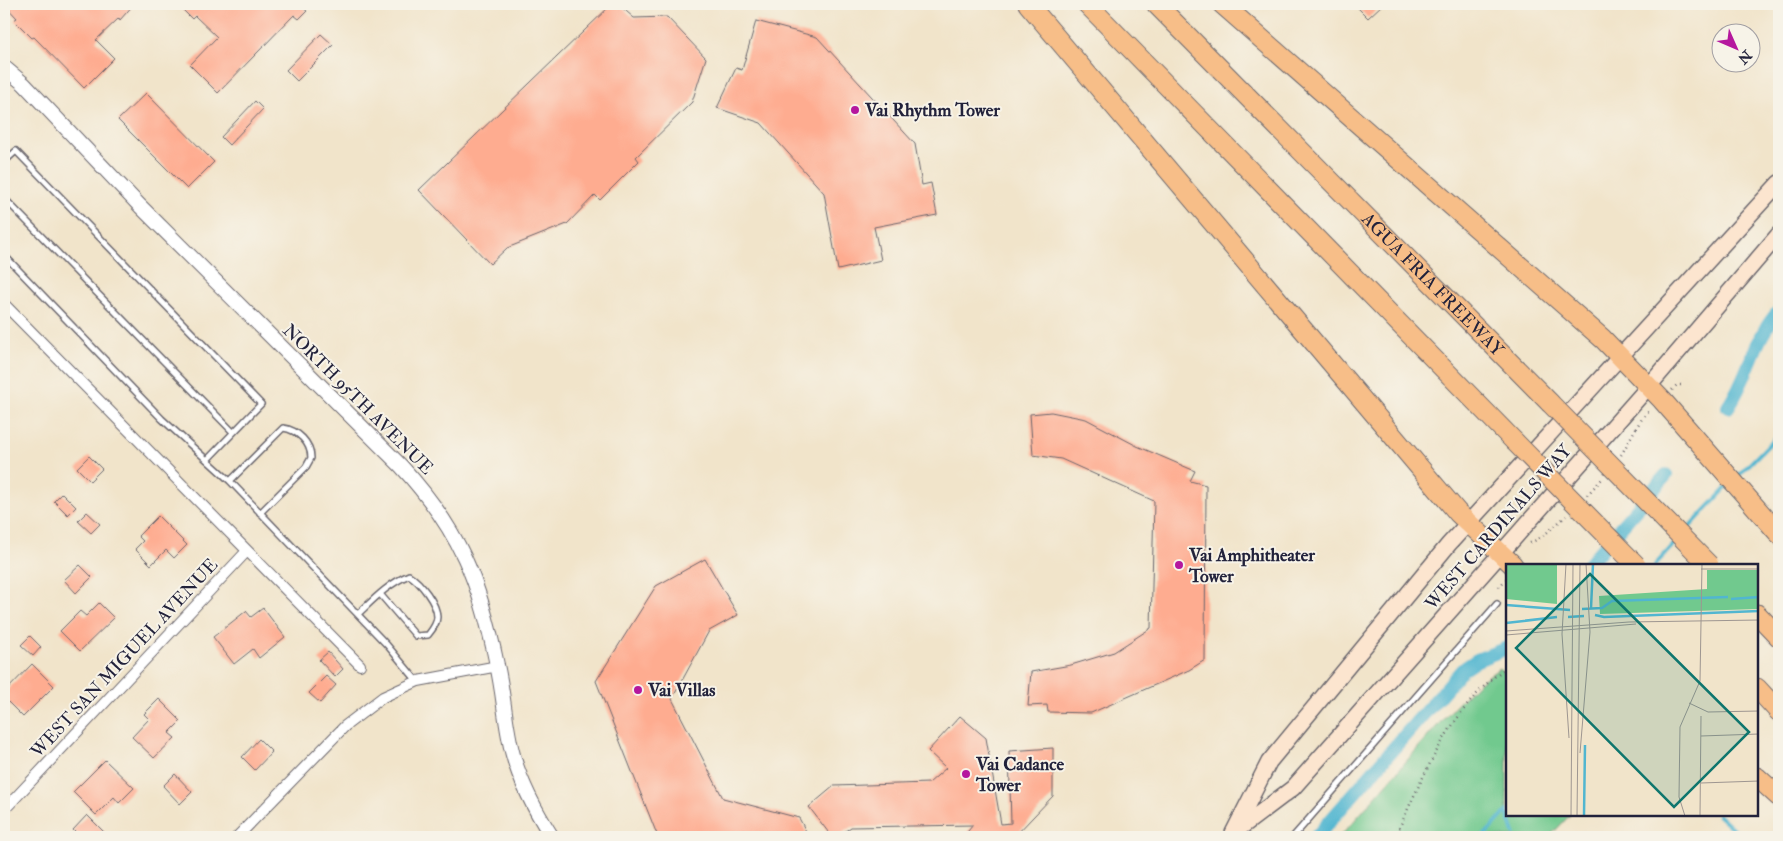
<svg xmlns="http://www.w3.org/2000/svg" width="1783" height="841" font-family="'IM FELL Double Pica',serif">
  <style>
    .green { fill: #71c98e; stroke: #4a7664 }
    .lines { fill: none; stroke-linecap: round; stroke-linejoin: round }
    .stream { stroke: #51b6d0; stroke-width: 4 }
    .canal { stroke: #51b6d0; stroke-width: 14 }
    .building { fill: #feac90 }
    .service-casing { stroke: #6a666d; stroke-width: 8 }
    .minor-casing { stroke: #6a666d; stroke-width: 12 }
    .tertiary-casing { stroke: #6a666d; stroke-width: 16 }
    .secondary-casing { stroke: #6a666d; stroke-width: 18 }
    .motorway-casing { stroke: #6a666d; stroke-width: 21 }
    .path { stroke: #6a666d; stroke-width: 2.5; stroke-dasharray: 1 4; stroke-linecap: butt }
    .service { stroke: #fff; stroke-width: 5 }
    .minor { stroke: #fff; stroke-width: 10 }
    .tertiary { stroke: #fff; stroke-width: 14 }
    .secondary { stroke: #fce5cf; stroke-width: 15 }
    .motorway { stroke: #f7be88; stroke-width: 19 }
    .motorway-bridge-casing { stroke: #6a666d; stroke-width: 21; stroke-linecap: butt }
    .motorway-bridge { stroke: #f7be88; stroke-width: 19 }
    .poi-dot { fill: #b5179e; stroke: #f7f3e8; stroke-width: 2 }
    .labels { text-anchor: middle; stroke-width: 4; stroke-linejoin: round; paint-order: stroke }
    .poi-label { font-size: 18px; font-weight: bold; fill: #22223b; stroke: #f7f3e8; text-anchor: start }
    .street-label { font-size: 18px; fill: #22223b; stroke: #f7f3e8 }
    .inset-river { fill: none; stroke: #51b6d0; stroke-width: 2.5 }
    .inset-road { fill: none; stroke: #9e9691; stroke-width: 1 }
    .view { fill: #0f766e; fill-opacity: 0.15; stroke: #0f766e; stroke-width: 2.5 }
    .inset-edge { fill: none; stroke: #22223b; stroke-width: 2.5 }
  </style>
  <rect width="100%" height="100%" fill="#f7f3e8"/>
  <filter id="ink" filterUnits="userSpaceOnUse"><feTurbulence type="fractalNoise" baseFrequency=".02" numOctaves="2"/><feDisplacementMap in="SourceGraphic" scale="10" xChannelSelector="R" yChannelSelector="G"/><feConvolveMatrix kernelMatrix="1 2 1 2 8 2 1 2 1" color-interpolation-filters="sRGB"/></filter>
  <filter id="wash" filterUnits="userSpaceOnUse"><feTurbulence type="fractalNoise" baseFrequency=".0096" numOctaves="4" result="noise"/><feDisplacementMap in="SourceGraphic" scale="20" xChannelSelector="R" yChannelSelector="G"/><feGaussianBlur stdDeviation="1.12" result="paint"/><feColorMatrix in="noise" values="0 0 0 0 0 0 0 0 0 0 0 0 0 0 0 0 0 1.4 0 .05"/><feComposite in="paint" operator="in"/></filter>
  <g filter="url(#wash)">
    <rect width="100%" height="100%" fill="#f1e4ca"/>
    <path class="green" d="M1500,668L1507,676V815H1570L1549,837H1340L1445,717L1478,683Z"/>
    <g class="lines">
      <path class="stream" d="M1737,477L1779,434
        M1685,532L1728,486
        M1655,565L1677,541
        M1508,815L1514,833
        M1718,815L1742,837
        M1483,837L1507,811"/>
      <path class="canal" d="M1728,407C1750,375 1752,341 1779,311
        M1588,565L1666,475
        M1316,837L1462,670L1477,660L1507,648"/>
    </g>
    <g id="blocks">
      <path class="building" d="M4,4H134L120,20L119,18L96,40L114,58L84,88L34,37L32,38L14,20L17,18Z
        M177,4H305L302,7L307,11L299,19L294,15L218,93L190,65L217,37L195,16L192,19Z
        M612,4H618L634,18L667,17L706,58L692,102L636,157L639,161L600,200L595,195L567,224L507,248L490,264L419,190Z
        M1354,4H1383L1368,18Z
        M756,21L817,37L915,144L922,185L931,183L937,215L874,227L881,260L838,270L824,193L761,123L717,108L736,68L742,70Z
        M321,34L333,45L297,81L286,70Z
        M146,93L214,162L187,189L118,120Z
        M255,101L263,109L229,145L221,137Z
        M1051,412L1086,419L1137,446L1195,471L1190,481L1206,485L1205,660L1189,670L1091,713L1048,712L1047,705L1028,706L1031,672L1071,665L1114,652L1151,628L1154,501L1061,459L1033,455L1030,414Z
        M89,456L102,469L90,481L77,468Z
        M62,493L76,507L68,515L54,501Z
        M87,512L100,524L91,533L78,521Z
        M158,516L187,545L174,558L166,550L151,565L135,549L143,541L138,536Z
        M705,559L738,615L709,631L672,699L723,798L799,818L809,837H658L596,681L656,586Z
        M80,565L92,577L76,593L64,580Z
        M99,603L114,618L80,651L60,631L80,611L86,616Z
        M263,608L285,637L259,658L253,649L234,664L213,637L246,611L251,617Z
        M30,636L41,647L33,656L21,645Z
        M328,652L343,669L335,677L319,660Z
        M32,664L54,686L23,717L4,698V693Z
        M326,676L336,685L320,703L309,693Z
        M159,699L181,721L169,733L175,738L154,758L132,737L149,719L144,714Z
        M960,716L986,738L1001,824L1011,823L1009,751L1053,748V796L1014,837H963L973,825L851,827L837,837H832L809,807L834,786L929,783L946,768L928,751Z
        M259,739L272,752L255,770L242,757Z
        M105,760L134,788L119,803L114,797L96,815L73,792Z
        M175,774L192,792L180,804L163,786Z
        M87,815L109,837H80L73,830Z"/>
    </g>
  </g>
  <g filter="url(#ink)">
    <use href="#blocks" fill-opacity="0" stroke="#6a666d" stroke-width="1"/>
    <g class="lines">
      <g class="service-casing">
        <path id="service" d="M4,162L16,151L261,404L207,460
          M4,198L233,432
          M4,255L162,419L230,481L387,645L417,681
          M230,481L283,428C298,430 311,443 311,458L306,467L260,513
          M358,614C374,599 388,584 409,575C420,582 437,603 437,617C437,624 432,630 428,635L416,636L380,594
          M1293,837L1497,604"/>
      </g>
      <g class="minor-casing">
        <path id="minor" d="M4,304L360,665
          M4,810L247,551
          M237,837L345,726L383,697L418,681L498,666"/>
      </g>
      <g class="tertiary-casing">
        <path id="tertiary" d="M4,67L24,84L140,206L401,466C460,530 480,582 497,665C504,695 505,726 513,755C521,784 536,812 552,837"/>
      </g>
      <g class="secondary-casing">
        <path id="secondary" d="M1236,831L1293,788L1649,386L1779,234
          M1233,833L1269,762L1449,544L1779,183"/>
      </g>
      <g class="motorway-casing">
        <g id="motorway">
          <path d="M1028,4L1458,513L1513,565"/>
          <path d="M1087,4L1515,442"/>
          <path id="s1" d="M1156,4L1550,403"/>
          <path d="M1222,4L1603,339L1662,400L1779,534"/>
          <path d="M1757,614L1779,637"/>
          <path d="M1757,688L1779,712"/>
          <path d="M1757,777L1779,797"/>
        </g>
      </g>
      <path class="path" d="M1672,390L1677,385H1683
        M1621,455C1628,444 1641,415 1650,411
        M1587,495L1602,479
        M1530,543L1542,537L1566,516
        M1499,587L1507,578
        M1395,837C1423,777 1451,707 1507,667"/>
      <use href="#service" class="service"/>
      <use href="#minor" class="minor"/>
      <use href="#tertiary" class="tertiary"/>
      <use href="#secondary" class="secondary"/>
      <use href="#motorway" class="motorway"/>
      <g class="motorway-bridge-casing">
        <path id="motorway-bridge" d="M1550,403L1709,565
          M1515,442L1636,565"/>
      </g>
      <use href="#motorway-bridge" class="motorway-bridge"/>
    </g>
  </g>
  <g class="poi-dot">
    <circle cx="855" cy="110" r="5"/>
    <circle cx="1179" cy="565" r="5"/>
    <circle cx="638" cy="690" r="5"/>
    <circle cx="966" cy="774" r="5"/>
  </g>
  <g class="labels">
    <g class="poi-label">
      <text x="865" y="116">Vai Rhythm Tower</text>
      <text x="1189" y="561">Vai Amphitheater<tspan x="1189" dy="21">Tower</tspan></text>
      <text x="648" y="696">Vai Villas</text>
      <text x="976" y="770">Vai Cadance<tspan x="976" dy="21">Tower</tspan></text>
    </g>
    <g class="street-label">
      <text dy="6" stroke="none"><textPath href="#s1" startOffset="394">AGUA FRIA FREEWAY</textPath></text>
      <text transform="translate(358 399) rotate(45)" y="6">NORTH 95TH AVENUE</text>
      <text transform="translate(1498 527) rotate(-49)" y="6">WEST CARDINALS WAY</text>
      <text transform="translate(124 658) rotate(-47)" y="6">WEST SAN MIGUEL AVENUE</text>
    </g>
  </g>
  <g transform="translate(1506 564)">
    <rect width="252" height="252" fill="#f1e4ca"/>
    <path d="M0,0H51V40L0,35ZM201,6H252V45L94,50L93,32L201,25Z" fill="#71c98e"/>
    <path class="inset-river" d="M225,35L253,33M0,41L64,46M85,44L87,0M76,45L96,44L106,37L222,33M89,51L98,53L253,47M62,53L78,52M0,59L51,53M78,252L79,181"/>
    <path class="inset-road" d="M60,0L56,70L63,174M195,5H253M0,67L123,58L253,56M0,71L130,60M183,139L202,148L253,147M195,172L253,170M74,189L84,68L80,0M195,219L253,217M65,252L67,0M71,252L74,0M179,252L173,233L174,163L194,117L196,0M194,252L195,152"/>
    <path class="view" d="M84,10L243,168L168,243L10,84Z"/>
    <rect width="252" height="252" class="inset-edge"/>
  </g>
  <rect width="1783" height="841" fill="none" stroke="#f7f3e8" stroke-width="20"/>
  <g transform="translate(1736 48) rotate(135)"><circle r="24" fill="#f7f3e8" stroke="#a29fa3"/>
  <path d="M0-4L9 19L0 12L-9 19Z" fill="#b5179e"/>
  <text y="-8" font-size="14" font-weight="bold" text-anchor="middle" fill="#22223b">N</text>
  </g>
</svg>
